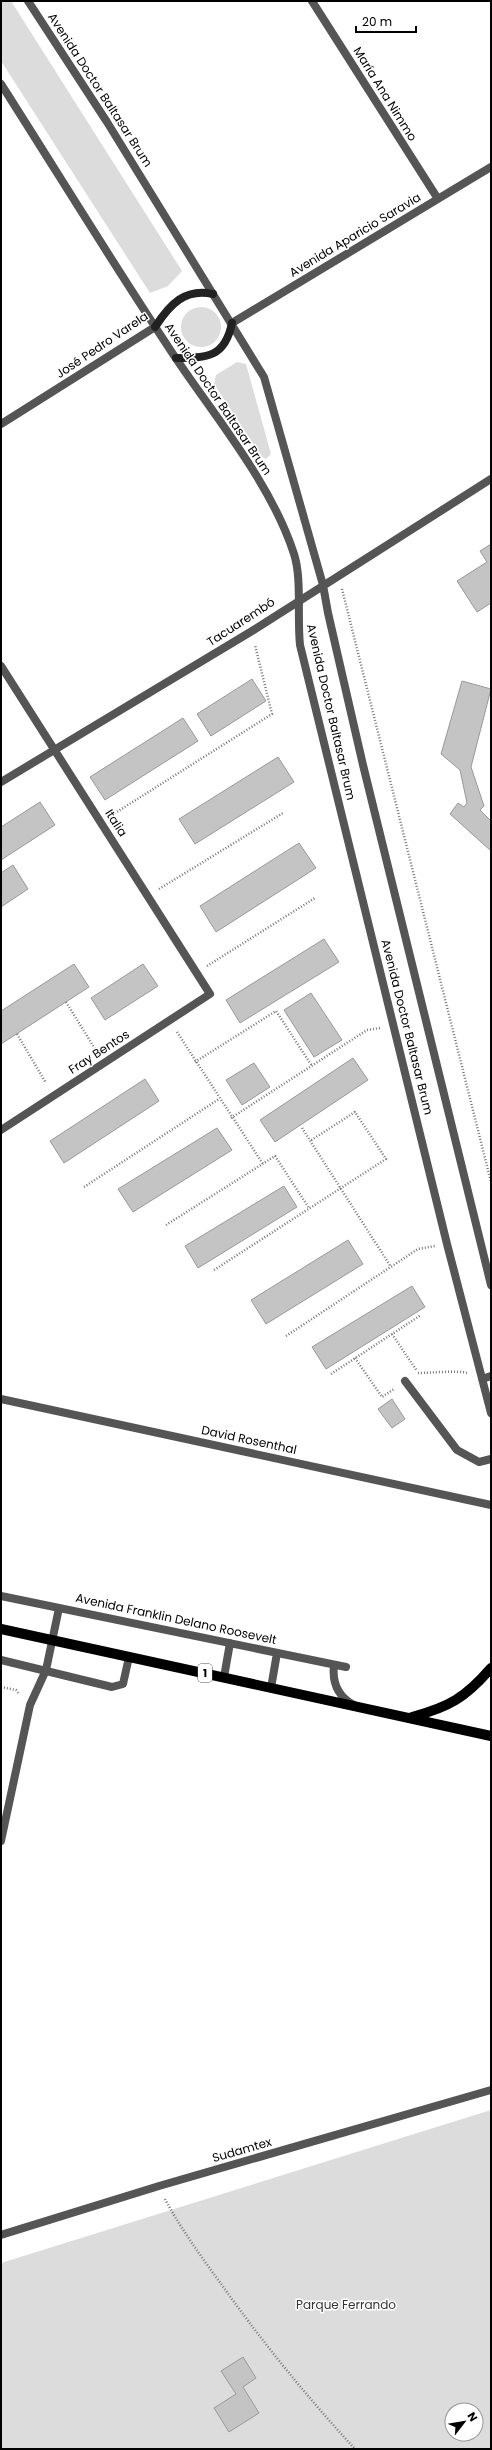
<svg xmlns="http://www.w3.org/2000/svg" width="492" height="2450" font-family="Poppins,sans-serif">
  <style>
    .green { fill: #dcdcdc; fill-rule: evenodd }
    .building { fill: #c4c4c4; stroke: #999 }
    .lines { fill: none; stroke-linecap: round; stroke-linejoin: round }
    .path { stroke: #777; stroke-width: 2.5; stroke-dasharray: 1 2; stroke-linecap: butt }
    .lane { stroke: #555; stroke-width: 8 }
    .street { stroke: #555; stroke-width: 8 }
    .secondary { stroke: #222; stroke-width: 8 }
    .primary { stroke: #000; stroke-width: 10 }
    .labels { text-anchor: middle; stroke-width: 3; stroke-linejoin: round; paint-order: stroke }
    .shield { fill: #fff; stroke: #4c4c4c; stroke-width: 1 }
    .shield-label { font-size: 11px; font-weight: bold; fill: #000 }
    .street-label { font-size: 12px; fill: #000; stroke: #fff }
    .park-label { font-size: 12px; fill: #333; stroke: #fff }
  </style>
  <rect width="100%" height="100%" fill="#fff"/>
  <path class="green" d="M1,1H11L182,271L168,286L150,293L1,61Z
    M181 327a20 20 0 1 1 40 0a20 20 0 1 1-40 0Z
    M237,362L246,364L271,454L266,459L262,457L214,384L216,375Z
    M491,2110V2449H1V2263ZM452,2410H476V2434H452Z"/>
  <path class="building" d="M491,544V603L477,612L457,581L487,562L480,551Z
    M252,679L266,701L211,736L197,714Z
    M462,681L491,689L471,767L484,806L480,810L491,821V851L450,814L458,803L464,807L467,803L460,770L441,754Z
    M183,718L198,741L105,800L90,777Z
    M278,757L294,782L195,844L179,819Z
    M40,802L55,825L1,860V827Z
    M299,843L316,868L216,932L200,906Z
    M13,865L28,889L1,907V873Z
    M324,939L339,962L240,1023L226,1000Z
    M74,964L89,987L1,1044V1011Z
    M143,964L158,986L105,1020L91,998Z
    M311,993L342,1040L314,1057L284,1010Z
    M353,1058L368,1080L275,1142L260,1120Z
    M254,1063L270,1087L242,1105L226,1080Z
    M145,1079L159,1101L64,1163L50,1141Z
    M217,1128L232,1150L133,1212L118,1189Z
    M284,1186L297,1207L198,1268L185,1246Z
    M348,1240L363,1264L266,1324L251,1300Z
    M412,1286L425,1307L326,1369L312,1347Z
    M392,1399L405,1419L392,1428L378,1409Z
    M243,2357L256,2378L243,2387L259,2413L229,2432L214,2408L236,2394L221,2371Z"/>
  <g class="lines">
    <path class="path" d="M342,589L491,1182
      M112,815L272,714L255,645
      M159,889L283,813
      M207,966L315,898
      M66,1002L97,1052
      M177,1032L263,1164
      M17,1034L46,1083
      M195,1062L276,1011L312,1066
      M231,1118L367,1030L380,1028
      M302,1128L391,1267
      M84,1187L219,1099
      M166,1225L275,1156L309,1208
      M214,1270L386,1159L355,1112L310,1141
      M392,1334L417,1371
      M286,1336L418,1249L435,1246
      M355,1358L382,1397L394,1389
      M418,1373C430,1373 459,1370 467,1373
      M331,1374L421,1315
      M1,1687L16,1690L19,1694
      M165,2199C182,2231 203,2259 224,2288C264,2344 308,2398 355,2449"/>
    <path class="lane" d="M1,1841L30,1705L46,1670"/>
    <path class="street" d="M28,1L107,122L264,377L323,585L328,613L363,765L491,1285
      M312,1L438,199
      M1,84C59,175 115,267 175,357C216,418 272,485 294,554C302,578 297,617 300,645L447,1244L491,1413
      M232,323L491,167
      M1,424L155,327
      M1,666L210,994L1,1130
      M1,782L252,631L491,479
      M482,1379L491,1376
      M405,1381L457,1450L479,1462L491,1459
      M1,1399L491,1505
      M1,1596L346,1667
      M1,1660L112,1687L123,1684L129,1657
      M334,1665C332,1682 337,1696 354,1705
      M46,1670L59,1608
      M224,1677L230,1643
      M271,1688L277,1653
      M1,2235L159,2186L491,2090"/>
    <path class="secondary" d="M155,327C170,304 185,288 213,294
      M176,358C208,358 225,357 232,323"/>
    <path class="primary" d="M1,1629L491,1736
      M412,1717C449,1707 465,1698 491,1668"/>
  </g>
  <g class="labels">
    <rect class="shield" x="198" y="1664" width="14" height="18" rx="3"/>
    <g class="shield-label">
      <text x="205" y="1677">1</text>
    </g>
    <g class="street-label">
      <text transform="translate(100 90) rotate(57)" y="4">Avenida Doctor Baltasar Brum</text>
      <text transform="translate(385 94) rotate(58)" y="4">María Ana Nimmo</text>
      <text transform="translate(355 235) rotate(-31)" y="4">Avenida Aparicio Saravia</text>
      <text transform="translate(102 345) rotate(-34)" y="4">José Pedro Varela</text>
      <text transform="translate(218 399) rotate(56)" y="4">Avenida Doctor Baltasar Brum</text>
      <text transform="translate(241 622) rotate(-33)" y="4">Tacuarembó</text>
      <text transform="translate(331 712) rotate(77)" y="4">Avenida Doctor Baltasar Brum</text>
      <text transform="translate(116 823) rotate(57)" y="4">Italia</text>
      <text transform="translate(407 1027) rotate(76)" y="4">Avenida Doctor Baltasar Brum</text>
      <text transform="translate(99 1052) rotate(-33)" y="4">Fray Bentos</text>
      <text transform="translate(249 1440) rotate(12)" y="4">David Rosenthal</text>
      <text transform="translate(176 1619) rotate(12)" y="4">Avenida Franklin Delano Roosevelt</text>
      <text transform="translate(242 2150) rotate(-16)" y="4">Sudamtex</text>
    </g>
    <g class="park-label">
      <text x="346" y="2309">Parque Ferrando</text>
    </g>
  </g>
  <rect width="492" height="2450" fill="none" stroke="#000000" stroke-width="4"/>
  <g transform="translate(464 2422) rotate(59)"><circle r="19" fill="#ffffff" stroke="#999999"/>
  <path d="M0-3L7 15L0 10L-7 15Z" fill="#000000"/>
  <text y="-6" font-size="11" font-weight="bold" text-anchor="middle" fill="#000000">N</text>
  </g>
  <path d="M356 26v6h60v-6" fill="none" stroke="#000000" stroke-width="2"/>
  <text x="362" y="26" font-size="12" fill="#000000" stroke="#ffffff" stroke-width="3" paint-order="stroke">20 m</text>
</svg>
